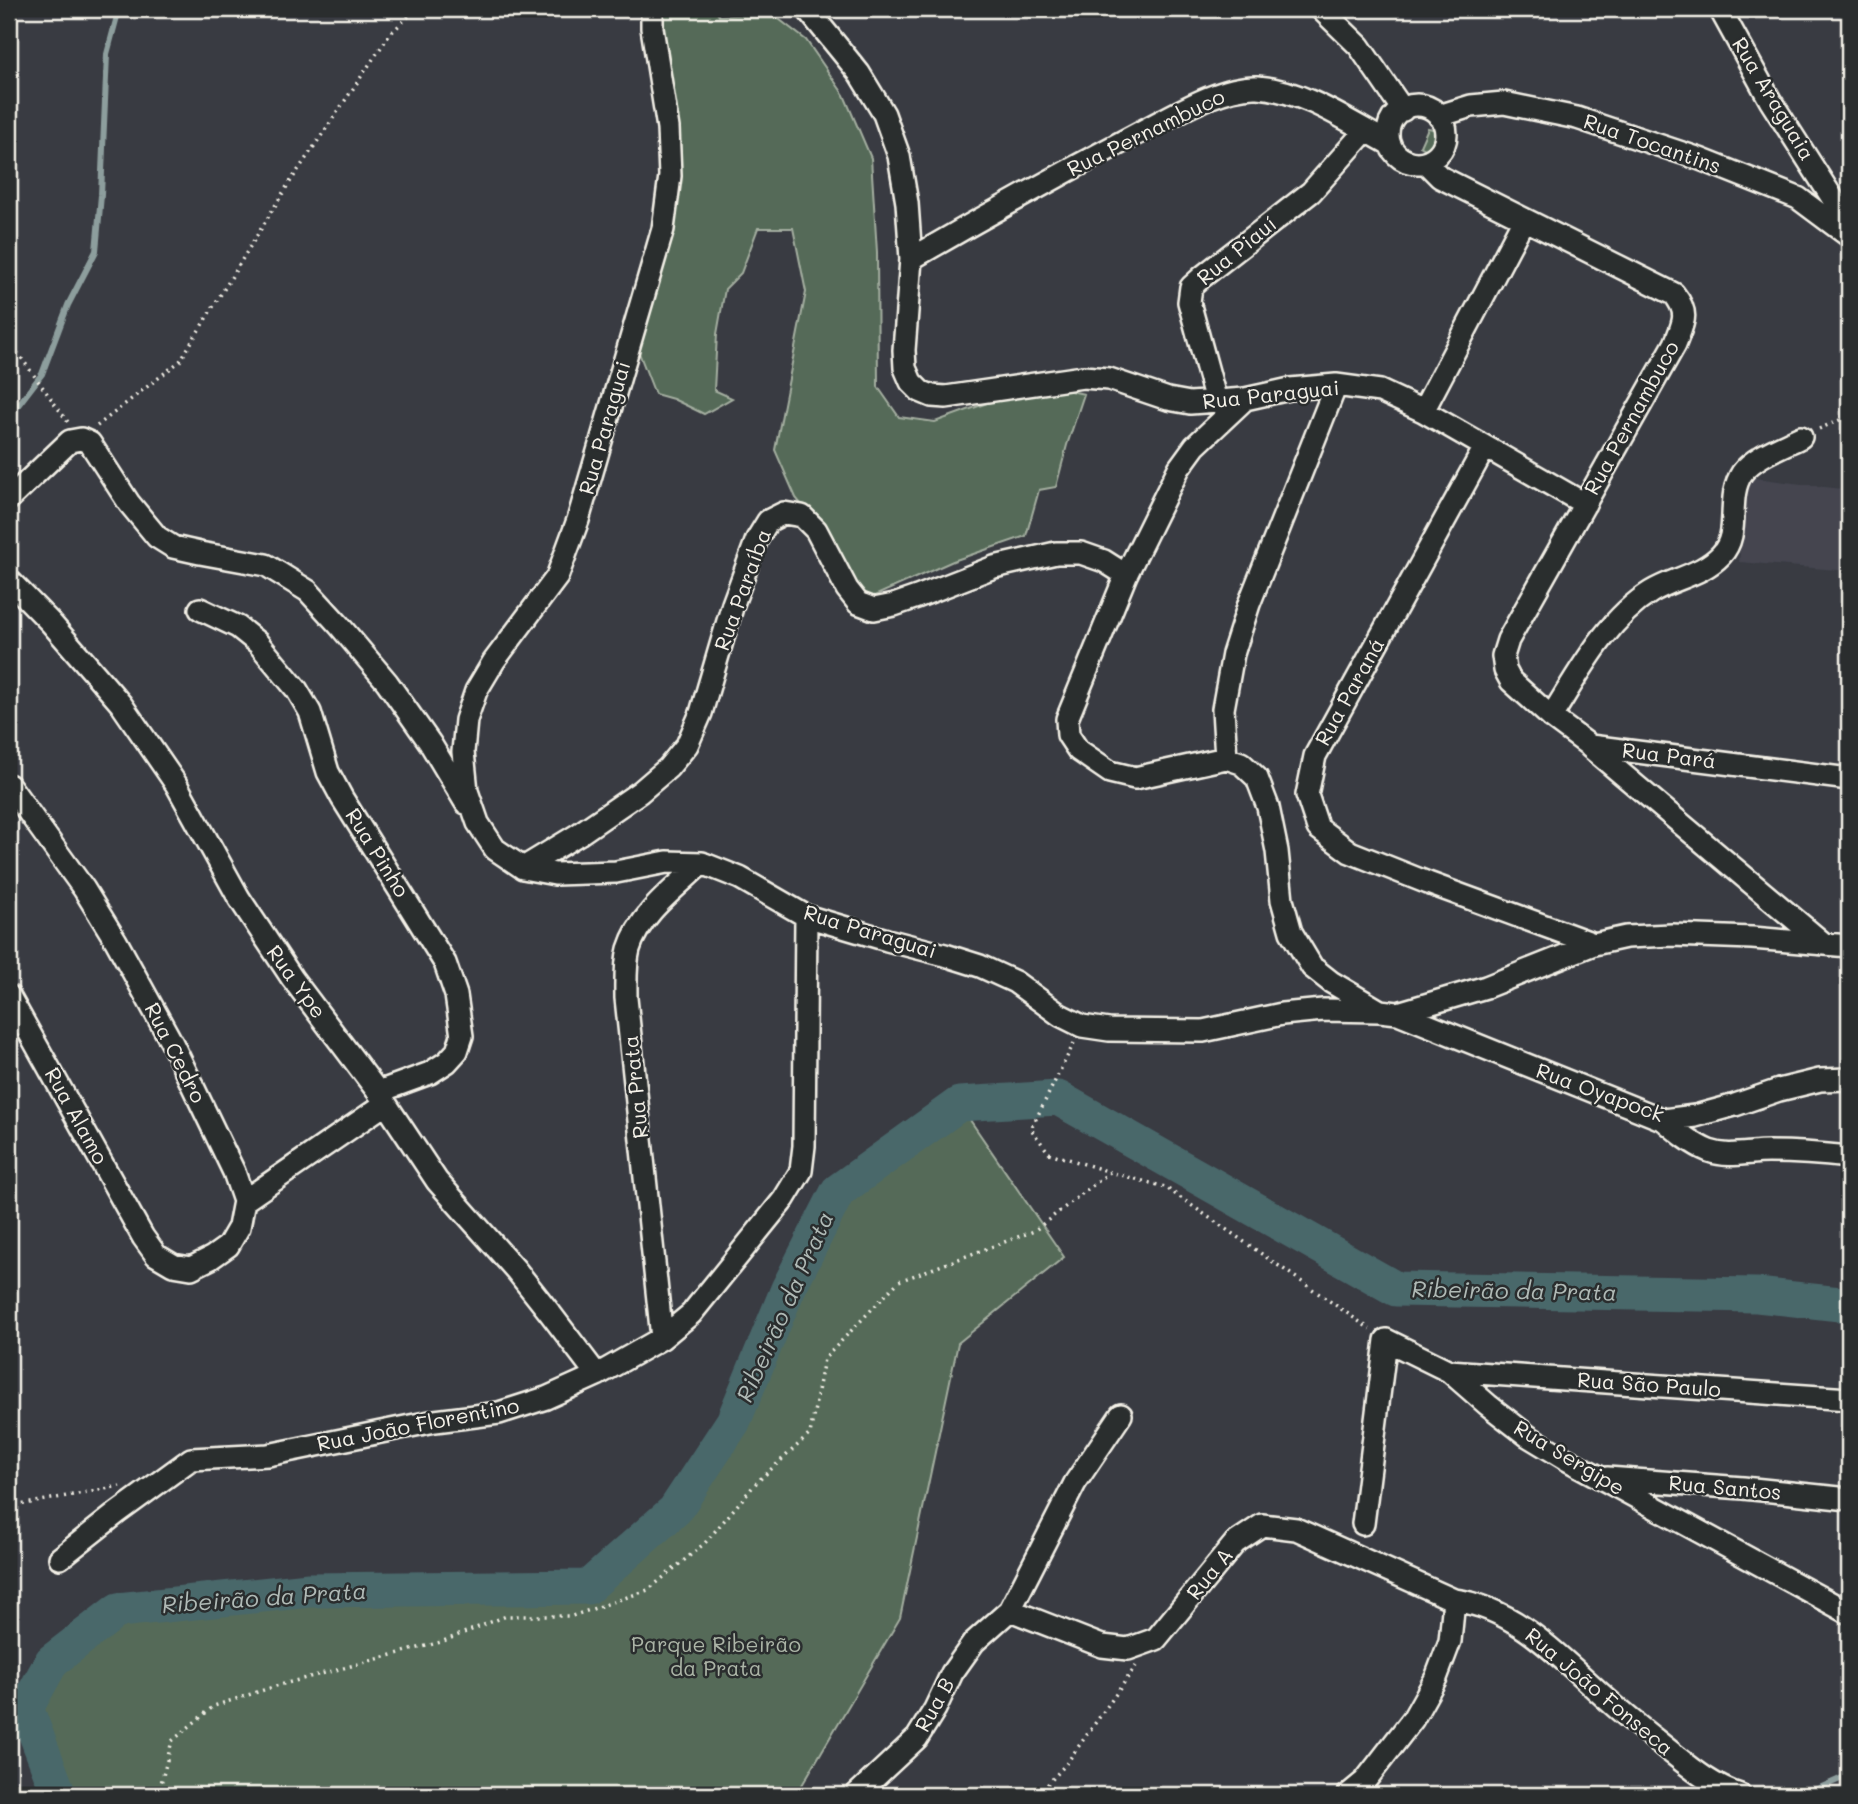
<svg xmlns="http://www.w3.org/2000/svg" width="1858" height="1804" font-family="Mali,sans-serif">
  <style>
    .built { fill: #444550 }
    .green { fill: #546b58; stroke: #a4aea0; stroke-width: 2 }
    .lines { fill: none; stroke-linecap: round; stroke-linejoin: round }
    .stream { stroke: #8d9e9d; stroke-width: 6 }
    .river { stroke: #49676b; stroke-width: 35 }
    .street-casing { stroke: #f4f1e8; stroke-width: 26 }
    .path { stroke: #f4f1e8; stroke-width: 3.5; stroke-dasharray: 2 5; stroke-linecap: butt }
    .street { stroke: #2a2d2e; stroke-width: 21 }
    .labels { text-anchor: middle; stroke-width: 5; stroke-linejoin: round; paint-order: stroke }
    .street-label { font-size: 21px; fill: #f4f1e8; stroke: #2a2d2e }
    .park-label { font-size: 21px; fill: #acb5a7; stroke: #2a2d2e }
    .water-label { font-size: 23px; font-style: italic; fill: #b0bab6; stroke: #2a2d2e }
  </style>
  <rect width="100%" height="100%" fill="#393b42"/>
  <filter id="ink" filterUnits="userSpaceOnUse"><feTurbulence type="fractalNoise" baseFrequency=".0143" numOctaves="2"/><feDisplacementMap in="SourceGraphic" scale="14" xChannelSelector="R" yChannelSelector="G"/><feConvolveMatrix kernelMatrix="1 2 1 2 8 2 1 2 1" color-interpolation-filters="sRGB"/></filter>
  <g filter="url(#ink)">
    <path class="built" d="M1747,477L1849,490V571L1739,562Z"/>
    <path class="green" d="M660,9H715L719,16L771,13L806,40L844,95L871,158L877,252L878,387L899,417L935,422L987,403L1057,388L1084,394L1067,445L1056,487L1039,490L1026,536L953,561L870,598L855,590L823,531L796,498L775,450L806,292L793,228H758L741,273L725,289L717,334L714,390L732,398L704,414L673,399L655,394L636,345L669,218Z
      M1428,128L1443,131L1450,142L1446,155L1443,159L1420,146Z
      M959,1104L1064,1257L958,1343L900,1618L798,1792L787,1795H59L26,1708L52,1661L118,1610L309,1590L588,1587L675,1510L733,1422L788,1289L838,1191Z"/>
    <g class="lines">
      <path class="stream" d="M9,417L42,374L68,305L96,251L101,195L107,54L119,9
        M1796,1795L1815,1790L1849,1775"/>
      <path class="river" d="M59,1795L26,1708L52,1661L118,1610L309,1590L588,1587L675,1510L733,1422L788,1289L838,1191L959,1104L1058,1098L1396,1289L1757,1295L1849,1305"/>
      <g class="street-casing">
        <path id="street" d="M652,9V28L668,128L670,176L663,229L578,520L557,577L494,661L476,691L466,720L463,752L467,791L478,823L495,849L523,868L555,874L616,872L667,862L702,863L740,878L806,916L887,940L945,955L980,966L1015,982L1060,1015L1082,1026L1109,1030L1203,1031L1282,1014L1323,1010L1380,1011
          M807,9L859,73L884,114L899,156L907,203L911,259L904,350L905,368L911,382L920,391L932,396L946,397L1083,377L1109,379L1168,399L1190,403L1245,399L1290,389L1336,385L1380,391L1423,411L1585,504
          M1321,9L1359,46L1403,110
          M1720,9L1770,100L1849,224
          M1388 134a29 29 0 1 1 58 0a29 29 0 1 1-58 0Z
          M1439,116L1471,106L1504,103L1577,118L1700,159L1798,198L1849,236
          M1425,162L1440,177L1674,294C1690,314 1683,323 1675,344L1508,640L1503,656L1505,670L1511,681L1551,717L1590,746L1849,779
          M911,259C985,216 1059,175 1135,135C1169,118 1220,85 1258,87C1303,90 1351,123 1390,144
          M1245,399L1195,446L1179,468L1126,575L1067,719L1068,735L1078,750L1110,772L1135,778L1226,758L1241,763L1257,778L1268,807L1277,851L1282,900L1291,932L1312,967L1331,982L1380,1011L1398,1013L1486,987L1594,944L1626,937L1672,935L1752,938L1849,946
          M1216,401L1189,302L1191,287L1202,277L1311,192L1365,131
          M1423,411L1524,219
          M1485,447L1315,756L1307,795L1318,828L1350,852L1428,883L1594,944
          M9,499L70,441L81,439L90,443L129,503L157,537L173,547L200,553L266,565L308,591L339,625L387,682L430,743L466,803
          M9,580L51,623L121,704L176,784L239,898L292,978L378,1092L437,1181L516,1270L550,1313L597,1375
          M200,609L238,627L258,643L297,690L310,712L328,772L342,798L445,963L456,995L462,1036L457,1051L447,1062L430,1073L378,1092
          M1551,717C1579,673 1606,620 1651,592C1674,578 1702,575 1721,555C1742,533 1725,499 1742,473C1753,457 1783,446 1801,437
          M1590,747L1824,944
          M1226,758L1223,709L1233,654L1249,604L1336,385
          M9,785L84,889L116,941L172,1043L234,1172L244,1201L239,1227L228,1246L211,1258L191,1268L173,1265L156,1255L143,1237L9,996
          M523,868L579,834L640,792L668,768L687,745L701,713L733,604L757,539L768,521L784,513L802,516L816,530L847,589L858,603L874,609L894,605L917,597L994,567L1056,553H1081L1104,561L1126,575
          M1398,1013L1664,1120L1695,1116L1735,1105L1779,1090L1820,1080L1849,1079
          M1664,1120C1678,1132 1692,1144 1709,1151C1729,1158 1748,1152 1768,1152C1795,1152 1822,1154 1849,1157
          M244,1201L385,1104
          M662,1338L626,998C626,982 625,964 629,949C640,913 676,888 702,863
          M1449,1371L1849,1399
          M1121,1415L1075,1483L1010,1610L1102,1646L1128,1649L1156,1639L1235,1543L1262,1525L1296,1529L1454,1600L1450,1641L1436,1678L1413,1719L1365,1781L1348,1795
          M1607,1478L1743,1488L1849,1499
          M1363,1524L1386,1340L1449,1371L1488,1405L1528,1436L1566,1459L1849,1613
          M60,1558L117,1513L191,1459L268,1455L435,1421L499,1413L546,1398L597,1375L662,1338L691,1314L784,1199L801,1171L804,1146L806,916
          M1454,1600C1518,1608 1563,1661 1609,1701C1629,1719 1651,1736 1672,1753C1692,1769 1714,1787 1740,1795
          M856,1795L917,1738L935,1709L952,1673L974,1642L1010,1610"/>
      </g>
      <path class="path" d="M9,341L68,422
        M97,426L180,361L286,188L390,34L416,9
        M1819,429L1849,416
        M1074,1043L1031,1129L1049,1153L1110,1172
        M9,1507L120,1486
        M158,1795L172,1741L214,1706L276,1686L441,1642L506,1616H572L648,1590L705,1543L757,1482L810,1434L824,1359L899,1281L1034,1231L1110,1172L1165,1187L1370,1329
        M1038,1795L1066,1764L1136,1666"/>
      <use href="#street" class="street"/>
    </g>
  </g>
  <g class="labels">
    <g class="street-label">
      <text transform="translate(1773 99) rotate(59)" y="7">Rua Araguaia</text>
      <text transform="translate(1146 133) rotate(-26)" y="7">Rua Pernambuco</text>
      <text transform="translate(1652 144) rotate(19)" y="7">Rua Tocantins</text>
      <text transform="translate(1237 251) rotate(-39)" y="7">Rua Piauí</text>
      <text transform="translate(1271 395) rotate(-6)" y="7">Rua Paraguai</text>
      <text transform="translate(1632 418) rotate(-61)" y="7">Rua Pernambuco</text>
      <text transform="translate(605 428) rotate(-74)" y="7">Rua Paraguai</text>
      <text transform="translate(743 590) rotate(-70)" y="7">Rua Paraíba</text>
      <text transform="translate(1350 692) rotate(-61)" y="7">Rua Paraná</text>
      <text transform="translate(1669 756) rotate(7)" y="7">Rua Pará</text>
      <text transform="translate(377 853) rotate(58)" y="7">Rua Pinho</text>
      <text transform="translate(870 932) rotate(17)" y="7">Rua Paraguai</text>
      <text transform="translate(296 982) rotate(54)" y="7">Rua Ype</text>
      <text transform="translate(175 1053) rotate(63)" y="7">Rua Cedro</text>
      <text transform="translate(636 1087) rotate(-96)" y="7">Rua Prata</text>
      <text transform="translate(1600 1093) rotate(20)" y="7">Rua Oyapock</text>
      <text transform="translate(76 1116) rotate(61)" y="7">Rua Alamo</text>
      <text transform="translate(1649 1385) rotate(4)" y="7">Rua São Paulo</text>
      <text transform="translate(418 1425) rotate(-11)" y="7">Rua João Florentino</text>
      <text transform="translate(1569 1458) rotate(31)" y="7">Rua Sergipe</text>
      <text transform="translate(1725 1488) rotate(5)" y="7">Rua Santos</text>
      <text transform="translate(1210 1574) rotate(-51)" y="7">Rua A</text>
      <text transform="translate(1599 1692) rotate(40)" y="7">Rua João Fonseca</text>
      <text transform="translate(935 1705) rotate(-61)" y="7">Rua B</text>
    </g>
    <g class="park-label">
      <text x="716" y="1652">Parque Ribeirão<tspan x="716" dy="24">da Prata</tspan></text>
    </g>
    <g class="water-label">
      <text transform="translate(1514 1291) rotate(1)" y="8">Ribeirão da Prata</text>
      <text transform="translate(785 1307) rotate(-66)" y="8">Ribeirão da Prata</text>
      <text transform="translate(264 1598) rotate(-4)" y="8">Ribeirão da Prata</text>
    </g>
  </g>
  <rect width="1858" height="1804" fill="none" stroke="#2a2d2e" stroke-width="35"/>
  <rect x="18" y="18" width="1823" height="1769" fill="none" stroke="#f4f1e8" stroke-width="2.5" filter="url(#ink)"/>
</svg>
